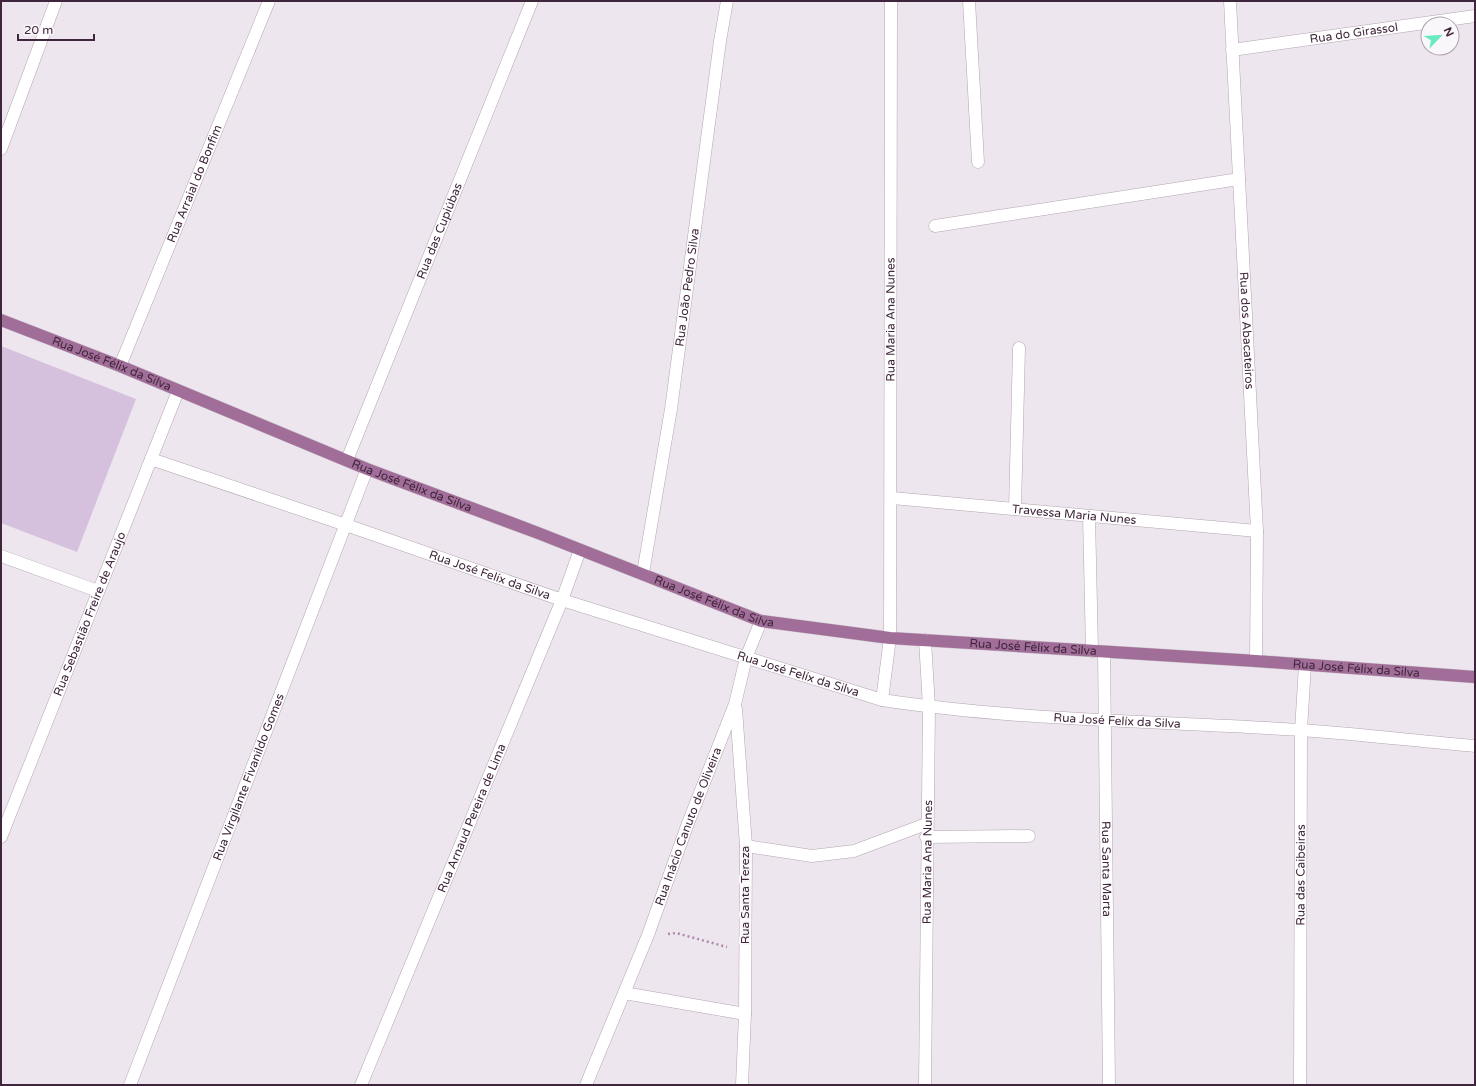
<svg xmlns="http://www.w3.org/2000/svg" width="1476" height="1086" font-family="'Varela Round',sans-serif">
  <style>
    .green { fill: #d5c1de }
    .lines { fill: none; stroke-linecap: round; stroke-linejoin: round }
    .minor-casing { stroke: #b3a5b1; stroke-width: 13 }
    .major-casing { stroke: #cac2c8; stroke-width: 13 }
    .path { stroke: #b088ac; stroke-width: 2.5; stroke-dasharray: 2 3; stroke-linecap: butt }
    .minor { stroke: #fff; stroke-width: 12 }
    .major { stroke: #a16d99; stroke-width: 12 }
    .labels { text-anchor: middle; stroke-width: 4; stroke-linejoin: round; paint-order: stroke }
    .street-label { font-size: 12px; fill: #40263c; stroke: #faf7fa }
  </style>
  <rect width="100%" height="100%" fill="#eee6ee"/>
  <path class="green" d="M1,346L136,399L77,552L1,523Z"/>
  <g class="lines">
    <g class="minor-casing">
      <g id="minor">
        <path d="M969,1L978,162"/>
        <path id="s1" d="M1230,1L1257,531L1256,661"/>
        <path id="s2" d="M1232,50L1475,16"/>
        <path d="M1,149L56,1"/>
        <path d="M935,226L1239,179"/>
        <path id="s3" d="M120,366L269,1"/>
        <path id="s4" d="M151,459L346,525L562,600L882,700C1021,721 1161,721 1301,730C1359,734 1417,741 1475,746"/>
        <path id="s5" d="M347,460L532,1"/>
        <path id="s6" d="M892,498L1257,531"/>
        <path d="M1015,509L1019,348"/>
        <path d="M1089,516L1092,651"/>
        <path d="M1,556L98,591"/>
        <path id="s7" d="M643,573L671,409L720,41L727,1"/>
        <path id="s8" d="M1104,652L1109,1085"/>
        <path id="s9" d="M882,700L890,638L891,1"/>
        <path d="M736,709L746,846L745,1014L742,1085"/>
        <path id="s10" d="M1,837L178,391"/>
        <path d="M926,837L1029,836"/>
        <path d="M746,846L812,856L854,851L926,824"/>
        <path d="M624,993L745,1014"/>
        <path id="s11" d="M130,1085L367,469"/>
        <path id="s12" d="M361,1085L562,600L580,550"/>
        <path id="s13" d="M586,1085L648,935L687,826L735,704L746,658L761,621"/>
        <path id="s14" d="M925,1085L929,707L925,640"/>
        <path id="s15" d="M1300,1085L1301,730L1305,665"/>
      </g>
    </g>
    <g class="major-casing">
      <g id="major">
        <path id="s16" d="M1,320L120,366L367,469L538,533L761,621L890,638L1256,661L1475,677"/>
      </g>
    </g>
    <path class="path" d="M668,934L676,933L727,947"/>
    <use href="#minor" class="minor"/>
    <use href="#major" class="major"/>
  </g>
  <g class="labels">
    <g class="street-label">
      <text dy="4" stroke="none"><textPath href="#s2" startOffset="123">Rua do Girassol</textPath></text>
      <text dy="4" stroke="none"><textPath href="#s3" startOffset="197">Rua Arraial do Bonfim</textPath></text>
      <text dy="4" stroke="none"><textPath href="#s5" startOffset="247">Rua das Cupiúbas</textPath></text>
      <text dy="4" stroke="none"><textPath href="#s7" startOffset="289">Rua João Pedro Silva</textPath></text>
      <text dy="4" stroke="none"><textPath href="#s9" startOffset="381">Rua Maria Ana Nunes</textPath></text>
      <text dy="4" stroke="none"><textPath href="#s1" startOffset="330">Rua dos Abacateiros</textPath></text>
      <text dy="4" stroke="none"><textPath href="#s16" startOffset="119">Rua José Félix da Silva</textPath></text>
      <text dy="4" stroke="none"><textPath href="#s16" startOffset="443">Rua José Félix da Silva</textPath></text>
      <text dy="4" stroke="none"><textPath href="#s6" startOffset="183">Travessa Maria Nunes</textPath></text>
      <text dy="4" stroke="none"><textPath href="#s4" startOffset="358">Rua José Felíx da Silva</textPath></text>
      <text dy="4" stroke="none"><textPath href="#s16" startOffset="767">Rua José Félix da Silva</textPath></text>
      <text dy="4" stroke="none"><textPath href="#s10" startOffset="240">Rua Sebastião Freire de Araujo</textPath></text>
      <text dy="4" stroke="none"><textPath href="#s16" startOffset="1091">Rua José Félix da Silva</textPath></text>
      <text dy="4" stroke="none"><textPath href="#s16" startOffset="1415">Rua José Félix da Silva</textPath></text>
      <text dy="4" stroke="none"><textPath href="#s4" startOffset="682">Rua José Felíx da Silva</textPath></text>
      <text dy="4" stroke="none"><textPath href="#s4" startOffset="1006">Rua José Felíx da Silva</textPath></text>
      <text dy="4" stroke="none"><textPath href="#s11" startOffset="330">Rua Virgilante Fivanildo Gomes</textPath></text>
      <text dy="4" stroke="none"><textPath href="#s12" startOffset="289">Rua Arnaud Pereira de Lima</textPath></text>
      <text dy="4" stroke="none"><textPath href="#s13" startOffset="278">Rua Inácio Canuto de Oliveira</textPath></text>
      <text dy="4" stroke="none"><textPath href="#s14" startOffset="223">Rua Maria Ana Nunes</textPath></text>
      <text dy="4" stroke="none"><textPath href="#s8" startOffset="217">Rua Santa Marta</textPath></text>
      <text dy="4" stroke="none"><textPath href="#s15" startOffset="210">Rua das Caibeiras</textPath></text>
      <text transform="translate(745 895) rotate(-90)" y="4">Rua Santa Tereza</text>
    </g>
  </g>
  <rect width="1476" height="1086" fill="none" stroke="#40263c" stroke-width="4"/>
  <g transform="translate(1440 36) rotate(65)"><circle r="19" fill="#faf7fa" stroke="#b0a3ae"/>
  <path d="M0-3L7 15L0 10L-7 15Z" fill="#68eabf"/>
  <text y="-6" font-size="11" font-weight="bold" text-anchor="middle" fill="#40263c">N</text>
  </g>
  <path d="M18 34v6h76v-6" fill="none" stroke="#40263c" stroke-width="2"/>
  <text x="24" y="34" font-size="12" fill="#40263c" stroke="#faf7fa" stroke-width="3" paint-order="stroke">20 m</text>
</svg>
